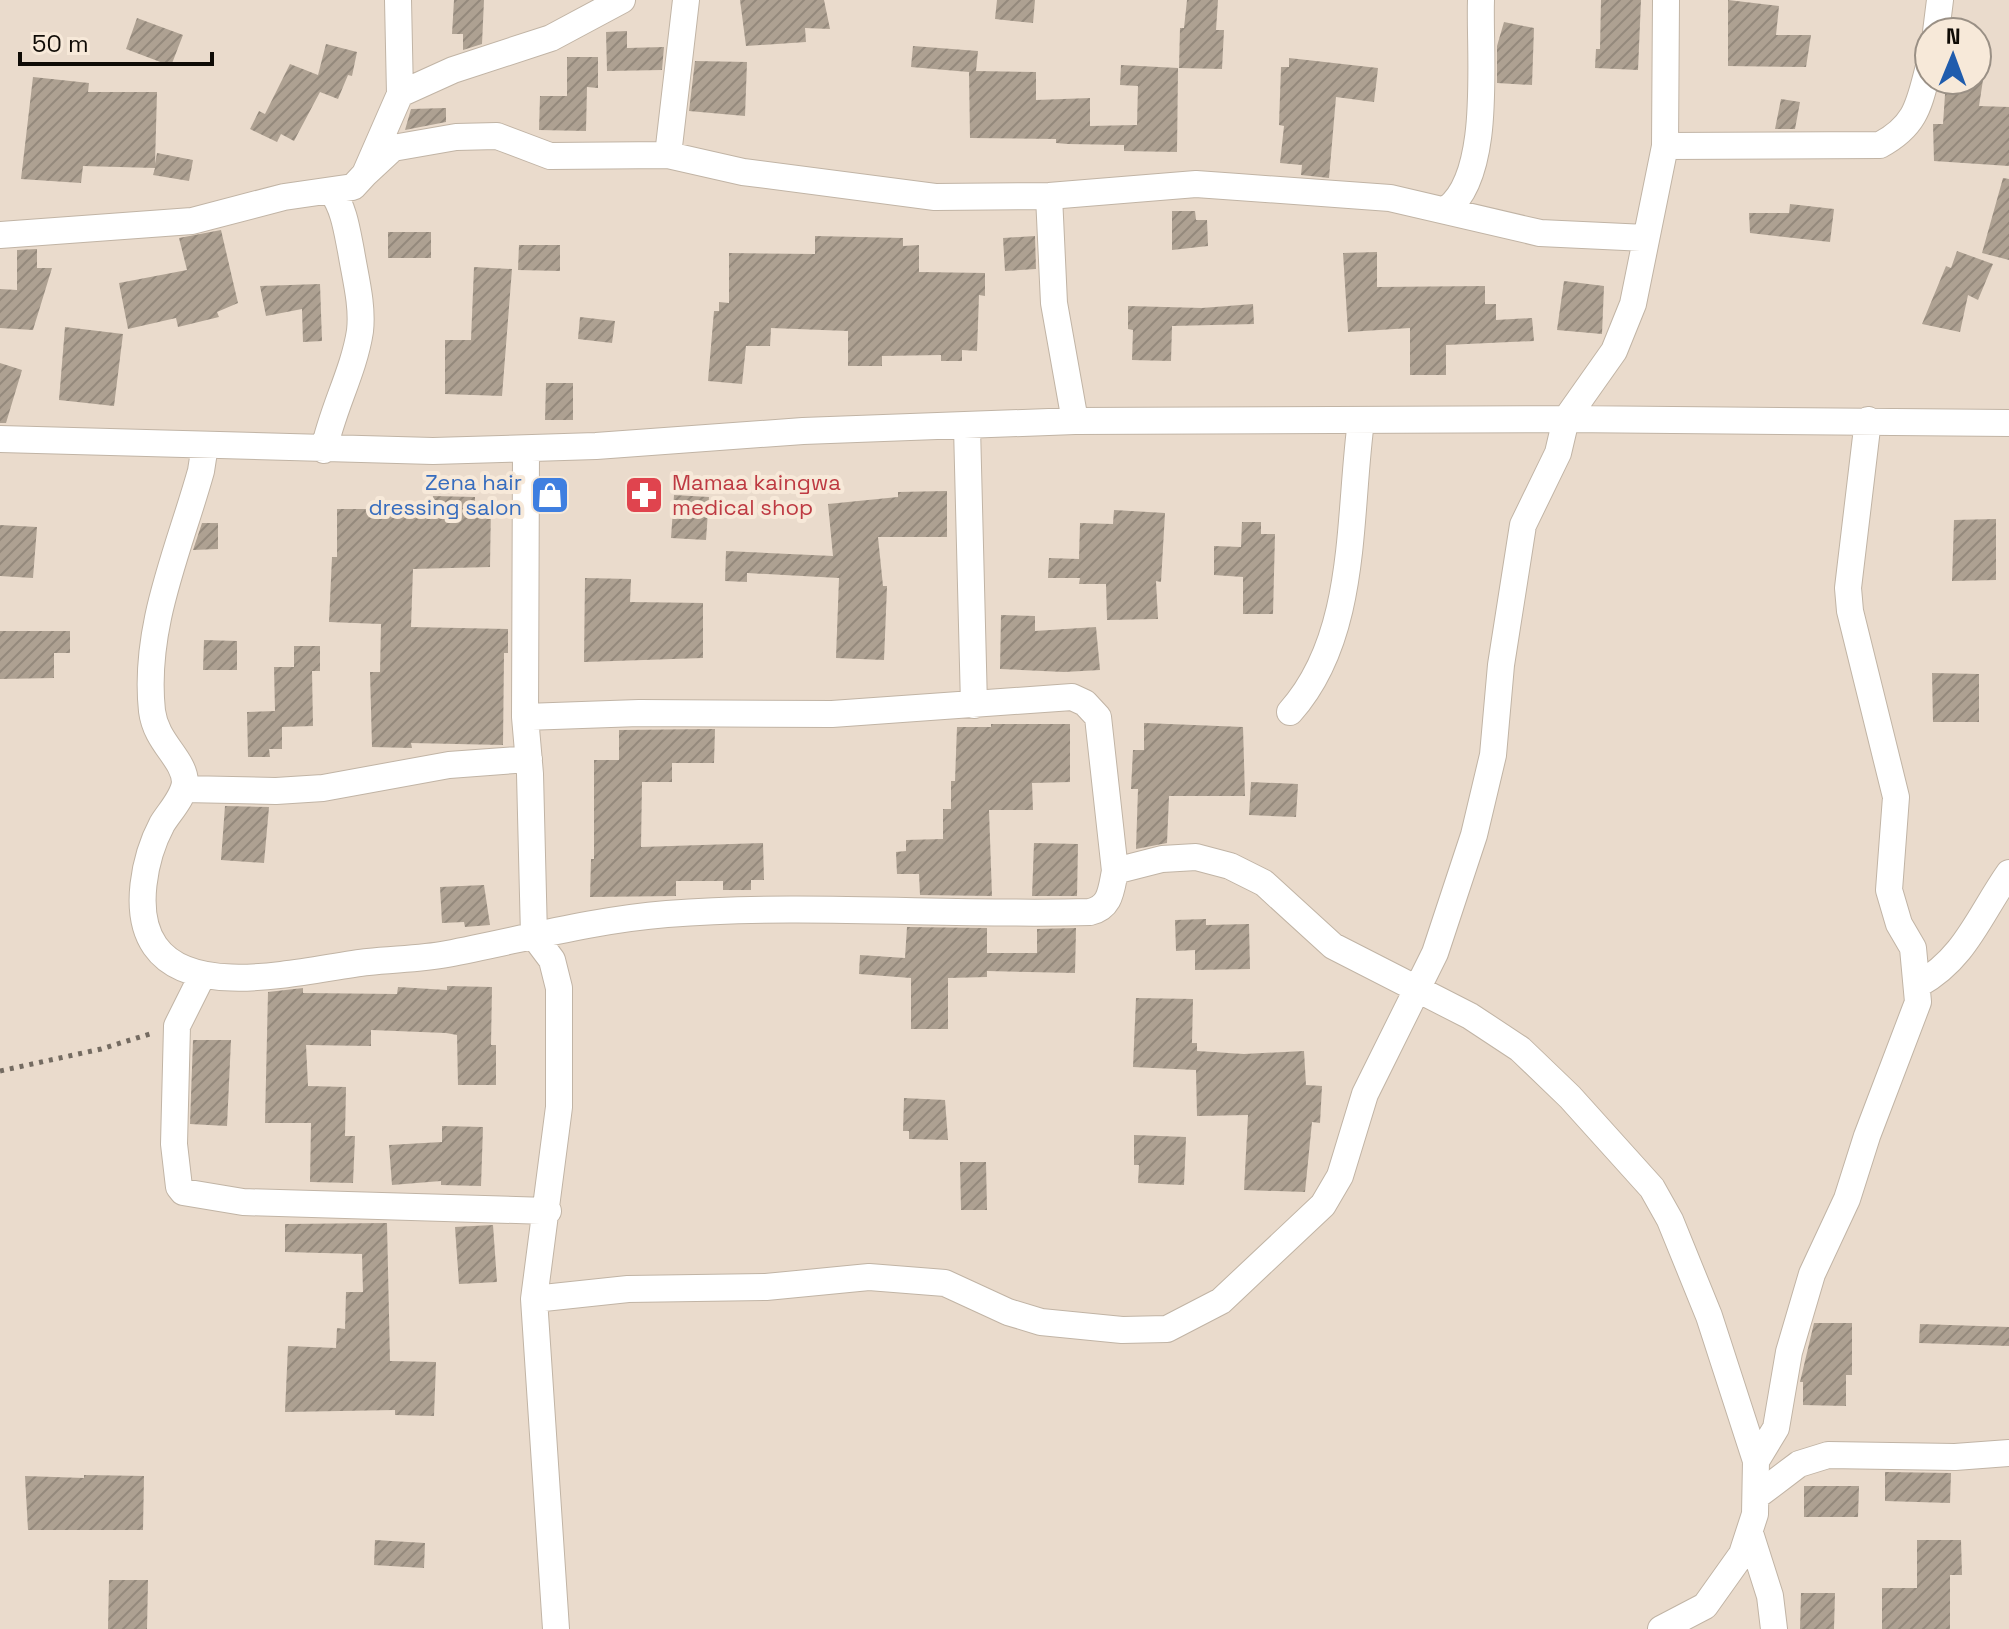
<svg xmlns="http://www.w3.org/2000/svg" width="2009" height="1629" font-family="'Space Grotesk',sans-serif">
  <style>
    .building { fill: url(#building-hatch) }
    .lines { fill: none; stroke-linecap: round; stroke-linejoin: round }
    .street-casing { stroke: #c1b4a5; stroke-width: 28 }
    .path { stroke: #746b61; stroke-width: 5; stroke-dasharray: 4 6; stroke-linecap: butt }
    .street { stroke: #fff; stroke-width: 26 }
    .labels { text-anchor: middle; stroke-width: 8; stroke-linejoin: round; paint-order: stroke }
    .shop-label { font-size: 22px; fill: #366cbe; stroke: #f7e9d9; text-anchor: end }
    .health-label { font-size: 22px; fill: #be3a42; stroke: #f7e9d9; text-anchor: start }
  </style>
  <defs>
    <pattern id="building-hatch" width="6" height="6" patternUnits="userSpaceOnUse" patternTransform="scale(2)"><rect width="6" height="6" fill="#aea192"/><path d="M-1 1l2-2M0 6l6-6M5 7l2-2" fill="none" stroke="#94897c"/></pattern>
  </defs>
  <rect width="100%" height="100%" fill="#eadbcc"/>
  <path class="building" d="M454,0H484L482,44L463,50V34H452Z
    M740,0H824L830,29L805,28L806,42L746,46Z
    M997,0H1035L1033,23L995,19Z
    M1187,0H1218L1216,30H1224L1222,69L1179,68L1180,28H1184Z
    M1601,0H1641L1638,70L1595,68L1596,49H1600Z
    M1728,0L1779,6L1776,35H1811L1806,67L1728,66Z
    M137,18L183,35L171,66L126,49Z
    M1504,22L1534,28L1532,85L1497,83V46Z
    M627,31V48L664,47L662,70L607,71L606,32Z
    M326,44L357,52L352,76L348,75L338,99L320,92L294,141L281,134L277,142L250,129L259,111L265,114L290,64L318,75Z
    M913,46L978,51L976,71L1036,72V100L1090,98V126L1137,125L1138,86L1120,85L1121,65L1178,68L1177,152L1124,151V145L1068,144L1056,143V139L970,138L969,72L911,67Z
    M567,57H598V88L587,87L586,131L539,130L540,96H567Z
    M1289,58L1378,68L1374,102L1336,97L1329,178L1301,175L1302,165L1280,163L1284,126L1279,125L1281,67H1289Z
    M695,61L747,62L745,116L689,111Z
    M33,77L89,83L88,92H157L155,164L157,153L193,160L189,181L153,175L155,168L83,166L81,183L21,179Z
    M1946,80H1983L1979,106L2009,107V166L1934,161L1933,124H1943Z
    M1781,99L1800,102L1795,129H1775Z
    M446,108V122L405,130L411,109Z
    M2003,178L2009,179V260L1982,253Z
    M1790,204L1834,209L1830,242L1750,233L1749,213H1789Z
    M1172,211H1195L1196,220H1207L1208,246L1172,250Z
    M221,230L238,303L217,312L219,317L178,327L176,318L128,329L119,283L187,270L179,238Z
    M388,232H431V258H388Z
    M815,236L903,238V246L919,245V272L985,273V296L979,295L977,351L962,350V361H941V355L882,356V366H848V331L771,328L770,346H746L742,384L708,381L714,311H719V302L729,303V253L815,254Z
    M1035,236L1036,269L1005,271L1003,238Z
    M519,245H560V271L518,270Z
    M37,249V268H52L33,330L0,328V289L17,290V250Z
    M1957,251L1993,264L1978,300L1968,295L1960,332L1922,324L1946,266L1951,268Z
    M1377,252V287L1485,286V304H1496V320L1532,318L1534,341L1446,345V375H1410V328L1348,332L1343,253Z
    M474,267L512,269L502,396L445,394V340H471Z
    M1564,281L1604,286L1602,334L1557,330Z
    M320,284L322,341L303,342L302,309L266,316L260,286Z
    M1253,304L1254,324L1172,326L1171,361L1132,360L1133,330L1128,329V306L1202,308Z
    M580,317L615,321L612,343L578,339Z
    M65,327L123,334L114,406L59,400Z
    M0,363L22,370L6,423H0Z
    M546,383H573V420H545Z
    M947,491V537H878L883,586H887L884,660L836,658L839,578L747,573V582L725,581L726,551L833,556L828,504L898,497V492Z
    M674,495L709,497L706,540L671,538Z
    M433,496L475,497V502H491L490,567L413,569L411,627L508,629V653H504L503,745L411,743L412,748L372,747L370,672H380L381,624L329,622L332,557H337V509H395V505L433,502Z
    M1114,510L1165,513L1161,582L1156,581L1158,619L1107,620L1106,584H1079L1080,578H1048L1049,558L1079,559L1080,523L1113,524Z
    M1996,519V580L1952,581L1954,520Z
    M1242,522H1261V534H1275L1273,614H1243V577L1214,575V546L1241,547Z
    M202,523H218V549L193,550Z
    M0,525L37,527L33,578L0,576Z
    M585,578L631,579L630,602L703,603V658L584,662Z
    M1001,615L1035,616V631L1096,627L1100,670L1064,672L1000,669Z
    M0,631H70V653H54V678L0,679Z
    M204,640L237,641V670H203Z
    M294,646H320V671H312L313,726L282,727V749H269L270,757H248L247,712L275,711L274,667H294Z
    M1932,673L1979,674V722H1933Z
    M1144,723L1243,727L1245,796H1169L1167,843L1136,849L1138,789H1131L1133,750H1144Z
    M991,724H1070V782L1032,783L1033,810H989L992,896L920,895L919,874H897L896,852L906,851V840L943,839V809H951V781H955L957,727H991Z
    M715,729L714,763H672V782H642L641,847L763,843L764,880H751V890H723V881H676V896L590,897L591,859H594V760H619V730Z
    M1251,782L1298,784L1296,817L1249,815Z
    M225,806L269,807L264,863L221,860Z
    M1034,843L1078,844L1077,896H1032Z
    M484,885L490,925L465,927L464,922L442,923L440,887Z
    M1206,919V925L1249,924L1250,969L1195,970V950L1176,951L1175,920Z
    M907,927L987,928V953H1037V929L1076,928L1075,973L987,971V977L948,978V1029H911V978L859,974L860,955L905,958Z
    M447,986L492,987L491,1045H496V1085H458L457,1035L446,1033L371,1030V1046L306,1045L308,1086L346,1087L345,1136H355L353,1183L310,1182L311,1123H265L268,992L303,988V993L397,994L398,987L447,990Z
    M1136,998L1193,999L1192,1043H1197V1051L1244,1054L1304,1051L1306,1085L1322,1086L1320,1123L1312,1122L1305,1192L1244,1190L1248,1115L1197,1116L1196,1070L1133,1067Z
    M193,1040H231L227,1126L190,1124Z
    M904,1098L945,1100L948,1140L909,1139V1131H903Z
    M442,1126L483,1127L481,1186L441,1185V1181L392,1185L389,1145L442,1142Z
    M1134,1135L1186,1137L1184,1185L1138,1183L1139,1165H1134Z
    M960,1162H986L987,1210H961Z
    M387,1223L390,1361L436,1362L434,1416L395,1415V1410L285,1412L288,1346L336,1348L337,1328L345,1329L346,1292H363L362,1254L285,1252V1224Z
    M493,1225L497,1282L459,1284L455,1227Z
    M1814,1323H1852V1375H1846V1406L1803,1405V1382H1800Z
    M1920,1324L2009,1327V1346L1919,1343Z
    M1885,1472L1951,1473L1950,1503L1885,1501Z
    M84,1475L144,1476L143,1530H28L25,1476L84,1478Z
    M1804,1486H1859L1858,1517H1804Z
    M375,1540L425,1543L424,1568L374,1565Z
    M1917,1540H1961L1962,1575H1950V1629H1882V1588H1917Z
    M109,1580H148L147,1629H108Z
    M1801,1593H1835L1834,1629H1800Z"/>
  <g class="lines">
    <g class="street-casing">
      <path id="street" d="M398,0L400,94
        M1936,32L1940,0
        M1665,146L1880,145C1917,125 1919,104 1929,66
        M668,155L686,0
        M365,174L393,148L456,137L497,136L550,156L668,155L743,172L935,197L1049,196L1196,184L1238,187L1390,198L1540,233L1646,238
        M1049,196L1054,303L1075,421
        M1447,209C1493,174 1479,54 1481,0
        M0,235L192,221L284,197L353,187L365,174L400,94L453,70L551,38L622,0
        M967,427L974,705
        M0,439L433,451L596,446L803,431L1075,421L1566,419L2009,423
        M205,445L201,471C179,550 143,627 152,711C156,743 184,758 185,782C184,797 170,811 162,824C145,856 132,913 155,946C194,1002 311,968 368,962C394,959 421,959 447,954C520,940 592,920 667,914C808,903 949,916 1090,912C1111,907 1111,890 1115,871L1162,859L1196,857L1230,866L1264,883L1333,946L1470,1016L1520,1049L1570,1097L1652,1188L1670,1220L1709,1316L1756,1461
        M526,449L525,717L530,774L534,936L552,960L559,988V1107L534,1299L556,1629
        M324,450C332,410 354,371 360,331C363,305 355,276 351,251C347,231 344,208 332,192
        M1290,712C1358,636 1348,518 1361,421
        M525,717L639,713L832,714L1072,697L1085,703L1098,717L1115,871
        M184,789L276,791L323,788L449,765L529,759
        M202,976L177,1026L174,1144L179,1187L183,1192L243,1202L548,1211
        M1919,984C1965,959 1980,914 2009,873
        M534,1299L628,1289L766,1287L869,1277L945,1283L1008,1312L1041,1322L1122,1330L1167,1329L1221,1301L1323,1205L1340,1176L1365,1094L1435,953L1474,835L1493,755L1501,665L1523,525L1558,453L1566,419L1614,351L1633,304L1665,146L1666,0
        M1758,1495L1799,1464L1828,1455L1955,1457L2009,1453
        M1750,1533L1770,1596L1774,1629
        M1661,1629L1705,1606L1742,1554L1755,1514L1756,1461L1776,1428L1789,1352L1812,1274L1847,1199L1867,1136L1918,1002L1913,948L1899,924L1889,890L1896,797L1850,611L1848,588L1868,420"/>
    </g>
    <path class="path" d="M0,1071L101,1049L153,1033"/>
    <use href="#street" class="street"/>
  </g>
  <defs>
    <g id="shop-square" transform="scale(2)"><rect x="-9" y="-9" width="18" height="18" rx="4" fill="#3f7fe0" stroke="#f7e9d9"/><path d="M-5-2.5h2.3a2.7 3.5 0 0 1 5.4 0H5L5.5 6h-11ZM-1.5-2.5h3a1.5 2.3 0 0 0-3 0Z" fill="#fff"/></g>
    <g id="pharmacy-square" transform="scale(2)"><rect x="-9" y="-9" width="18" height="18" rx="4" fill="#e0444e" stroke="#f7e9d9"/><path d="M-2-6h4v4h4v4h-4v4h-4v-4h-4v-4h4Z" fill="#fff"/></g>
  </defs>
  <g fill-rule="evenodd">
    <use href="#shop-square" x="550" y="495"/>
    <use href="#pharmacy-square" x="644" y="495"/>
  </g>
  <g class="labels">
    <g class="shop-label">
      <text x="522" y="490">Zena hair<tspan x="522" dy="25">dressing salon</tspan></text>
    </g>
    <g class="health-label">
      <text x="672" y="490">Mamaa kaingwa<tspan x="672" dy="25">medical shop</tspan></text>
    </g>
  </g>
  <g transform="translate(1953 56) rotate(1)"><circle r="38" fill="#f7e9d9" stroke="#9a9085" stroke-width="2"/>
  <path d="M0-6L14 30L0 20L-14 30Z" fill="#1f5cad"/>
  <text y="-12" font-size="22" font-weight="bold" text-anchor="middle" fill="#0f0b06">N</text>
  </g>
  <path d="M20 52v12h192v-12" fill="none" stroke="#0f0b06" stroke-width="4"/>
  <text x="32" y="52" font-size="24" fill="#0f0b06" stroke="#f7e9d9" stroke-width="6" paint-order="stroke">50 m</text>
</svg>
